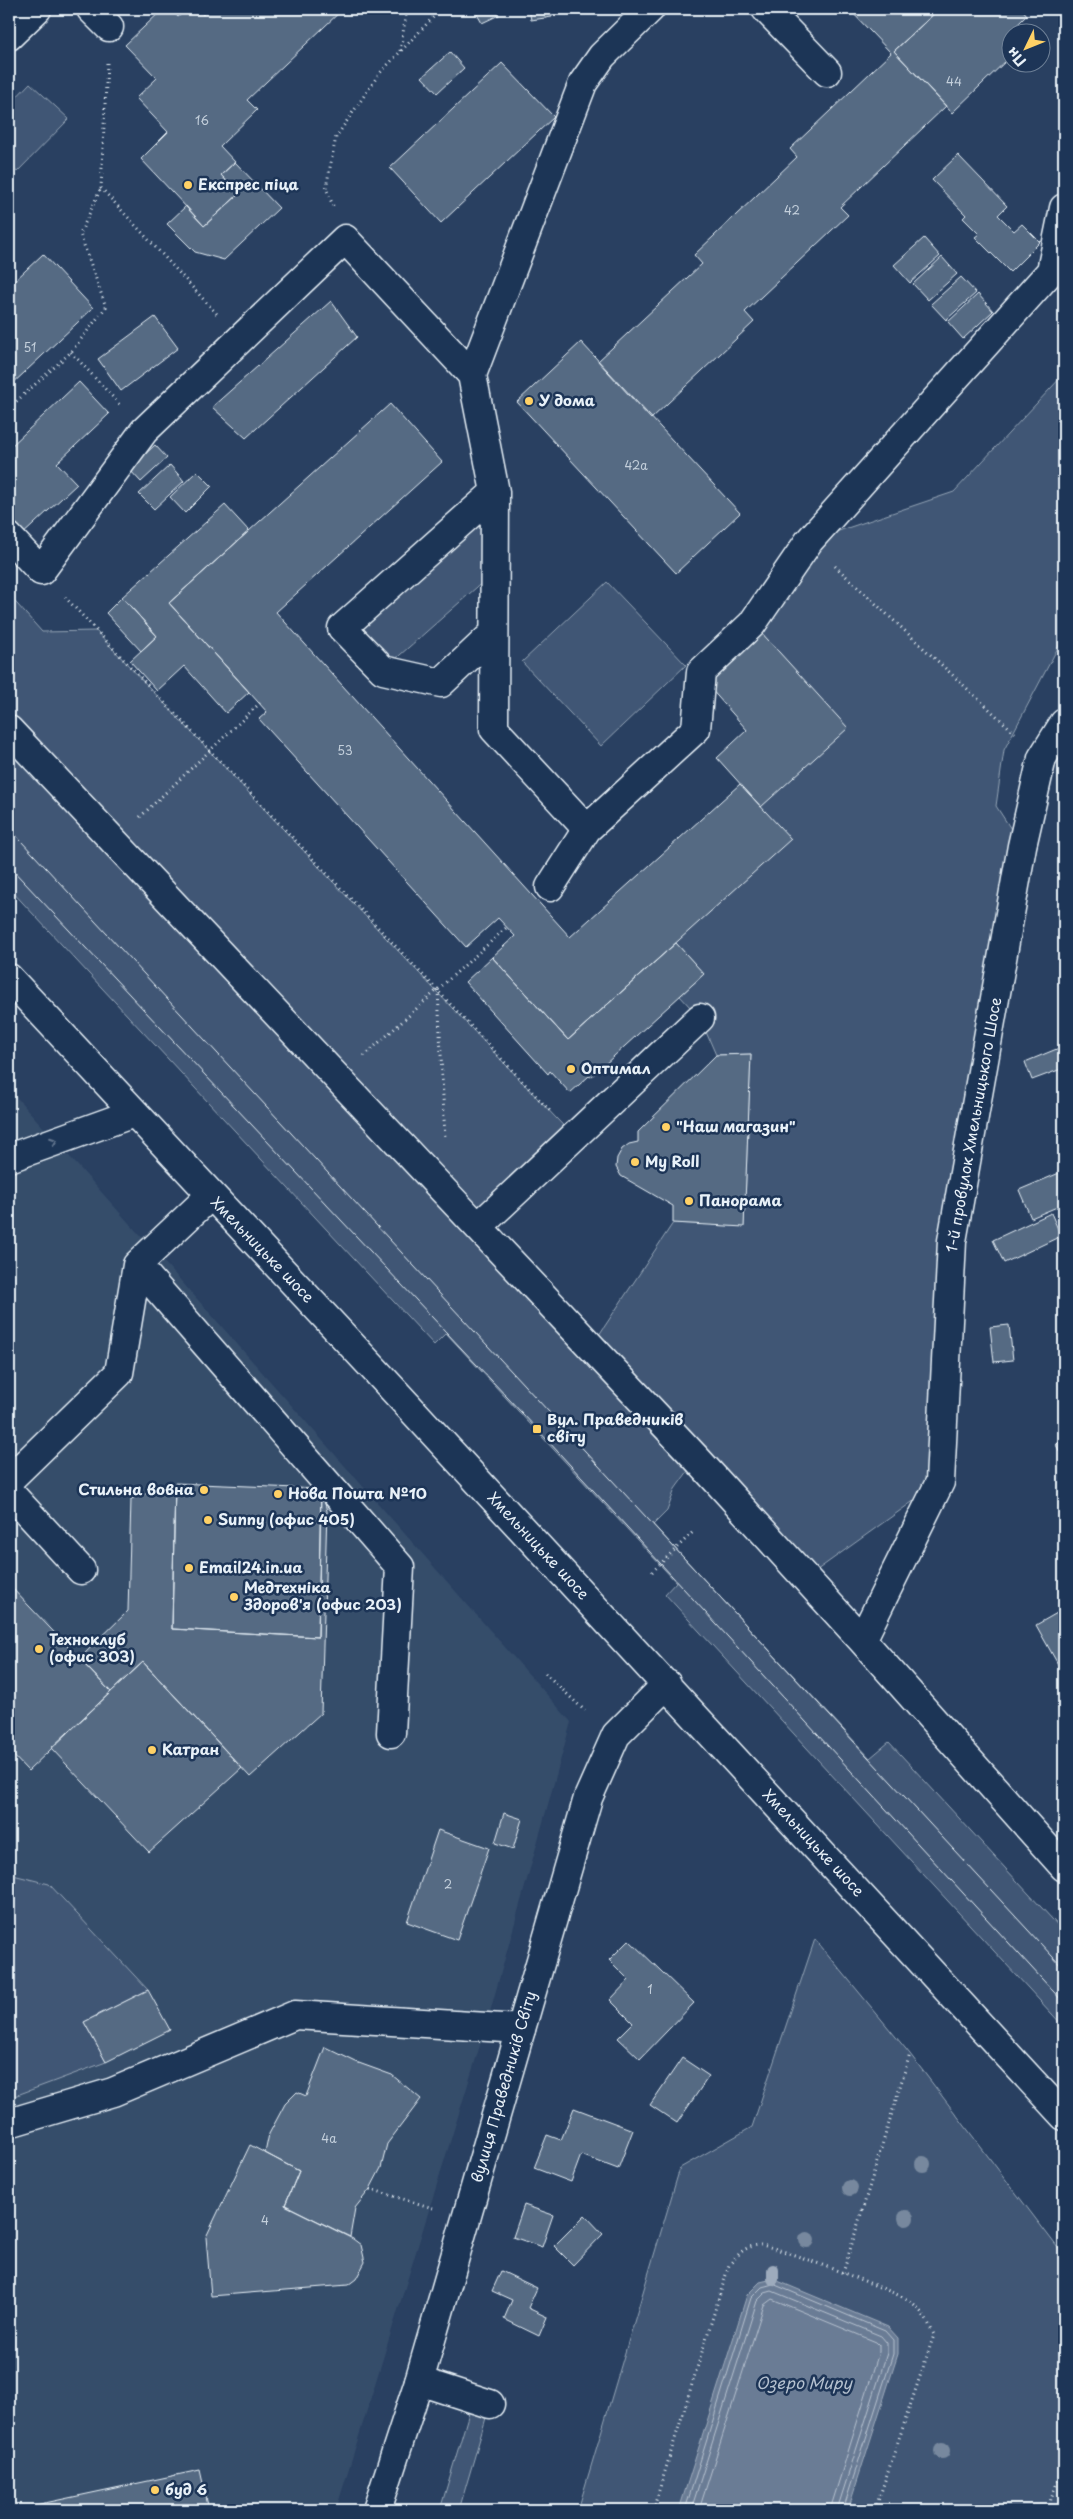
<svg xmlns="http://www.w3.org/2000/svg" width="1073" height="2519" font-family="'Playpen Sans',sans-serif">
  <style>
    .built { fill: #364d6b }
    .green { fill: #415774; stroke: #94a4b6 }
    .water { fill: #6b7c95; stroke: #9dabbd }
    .lines { fill: none; stroke-linecap: round; stroke-linejoin: round }
    .shore { stroke: #b6c2d0; stroke-width: 1 }
    .stream { stroke: #9dabbd; stroke-width: 12 }
    .building { fill: #556a83; stroke: #e8f1f8 }
    .minor-casing { stroke: #e8f1f8; stroke-width: 31 }
    .major-casing { stroke: #e8f1f8; stroke-width: 31 }
    .path { stroke: #e8f1f8; stroke-width: 3; stroke-dasharray: 1 4; stroke-linecap: butt }
    .minor { stroke: #1d3557; stroke-width: 28 }
    .major { stroke: #1d3557; stroke-width: 28 }
    .tram { stroke: #e8f1f8; stroke-width: 1 }
    .tree { fill: #77889e }
    .oneway { stroke: #64778f }
    .poi-dot { fill: #ffd166; stroke: #1d3557; stroke-width: 2 }
    .labels { text-anchor: middle; stroke-width: 5; stroke-linejoin: round; paint-order: stroke }
    .number-label { font-size: 12px; fill: #c3cfdb }
    .poi-label { font-size: 15px; font-weight: bold; fill: #e8f1f8; stroke: #1d3557; text-anchor: start }
    .street-label { font-size: 15px; fill: #e8f1f8; stroke: #1d3557 }
    .water-label { font-size: 16px; font-style: italic; fill: #b6c2d0; stroke: #1d3557 }
  </style>
  <rect width="100%" height="100%" fill="#294061"/>
  <filter id="ink" filterUnits="userSpaceOnUse"><feTurbulence type="fractalNoise" baseFrequency=".02" numOctaves="2"/><feDisplacementMap in="SourceGraphic" scale="10" xChannelSelector="R" yChannelSelector="G"/><feConvolveMatrix kernelMatrix="1 2 1 2 8 2 1 2 1" color-interpolation-filters="sRGB"/></filter>
  <g filter="url(#ink)">
    <path class="built" d="M9,1089L215,1319L571,1722L486,2026L336,2510H9Z"/>
    <path class="green" d="M30,83L69,119L17,172L9,164V105Z
      M1064,374V636L1004,750L996,806L1022,846L952,1241L940,1482L806,1578L696,1460L675,1489L667,1511L653,1525L870,1758L889,1742L1064,1932V2027L665,1594L676,1582L446,1333L434,1345L9,888V595L42,632L96,631L574,1137L478,1227L591,1347L673,1223L744,1226L751,1054L716,1055L700,1018L680,996L704,974L676,943L761,807L759,630L809,541L954,492Z
      M495,492L494,572L383,670L342,628Z
      M607,582L686,665L601,746L522,662Z
      M9,1874L49,1884L148,1990L84,2022L106,2062L9,2098Z
      M815,1939L910,2054L1064,2256V2510H578L680,2168L752,2127Z
      M471,2406L488,2411L459,2510H440Z"/>
    <path class="water" d="M773,2279L888,2327L898,2338V2354L848,2510H679L747,2295L760,2282Z"/>
    <g class="lines">
      <path class="shore" d="M685,2510L751,2298L762,2287L773,2284L885,2331L893,2340V2354L843,2510
        M691,2510L757,2301L765,2293L772,2291L881,2336L887,2343V2353L837,2510
        M699,2510L764,2305L772,2299L876,2342L879,2345V2352L830,2510"/>
      <path class="stream" d="M773,2270V2279"/>
    </g>
    <path class="building" d="M163,9H170L178,17L187,9H197L203,15L209,9H343L247,100L257,110L220,146L235,162L221,175L239,194L204,226L141,159L168,132L136,98L157,78L125,45Z
      M474,9H496L499,15L482,23Z
      M529,9H551L552,17L531,20Z
      M849,9H939L894,51L946,106L840,207L848,215L745,312L754,322L651,419L598,361L702,264L694,255L797,157L790,149L891,53Z
      M939,9H1022L1027,15L1014,28L1019,32H1010V57L952,113L894,51Z
      M450,52L464,68L437,93L422,77Z
      M502,63L554,117L441,223L390,168Z
      M958,155L1007,206L998,215L1014,231L1022,224L1040,242L1010,272L975,237L979,234L963,218L966,215L932,180Z
      M235,162L279,208L224,260L195,252L167,224L186,206L204,226L239,194L221,175Z
      M924,238L940,256L910,283L894,265Z
      M43,254L93,308L9,387V286Z
      M942,257L957,274L928,300L913,284Z
      M961,277L976,293L946,320L931,304Z
      M978,294L993,311L963,339L948,322Z
      M331,301L357,337L246,438L212,407Z
      M155,317L178,348L121,391L98,359Z
      M581,342L740,513L676,573L517,402Z
      M79,382L109,414L57,463L77,484L20,537L9,525V448Z
      M390,404L442,462L276,612L570,937L740,784L791,839L568,1040L492,957L515,936L498,918L466,947L259,719L267,712L169,603Z
      M155,445L167,458L141,482L129,469Z
      M170,465L184,481L154,509L139,494Z
      M197,471L212,486L185,513L170,497Z
      M225,505L249,531L169,603L249,692L226,713L184,666L157,691L130,661L157,636L122,597Z
      M122,597L157,636L141,651L106,613Z
      M759,630L848,728L761,807L717,758L747,730L703,680Z
      M676,943L704,974L591,1077L589,1076L570,1093L550,1071L548,1074L465,982L492,957L568,1040Z
      M1064,1046V1068L1032,1080L1025,1062Z
      M751,1054L744,1227L673,1223V1206L621,1176L616,1167L617,1158L622,1149L629,1144L638,1142V1132L716,1055Z
      M1064,1171V1204L1031,1218L1019,1190Z
      M1051,1213L1061,1236L1004,1263L993,1240Z
      M1009,1325L1013,1360L994,1362L990,1327Z
      M1064,1437V1459L1056,1445Z
      M175,1483L172,1629L318,1637L321,1489L327,1511L321,1713L250,1777L143,1662L111,1692L79,1659L128,1611L131,1499Z
      M175,1483L321,1489L318,1637L172,1629Z
      M9,1585L111,1692L28,1771L9,1751Z
      M1064,1609V1675L1036,1625Z
      M143,1662L242,1768L149,1852L51,1748Z
      M504,1813L522,1819L513,1849L495,1843Z
      M438,1830L489,1848L457,1940L407,1922Z
      M629,1940L694,2003L640,2059L618,2038L633,2023L610,2000L629,1980L609,1960Z
      M148,1990L170,2030L106,2062L84,2022Z
      M325,2047L356,2062L392,2075L421,2099L387,2144L381,2168L370,2189L355,2208L350,2237L285,2205L299,2171L265,2153L269,2134L285,2104L297,2092L306,2096Z
      M682,2058L709,2076L677,2123L650,2105Z
      M574,2108L633,2130L618,2169L581,2155L571,2182L534,2168L547,2135L561,2140Z
      M250,2145L299,2171L285,2205L353,2239L361,2245L365,2262L356,2279L348,2285L211,2296L206,2237Z
      M524,2205L553,2215L542,2247L513,2237Z
      M585,2215L603,2234L573,2265L554,2246Z
      M501,2271L537,2288L528,2308L547,2317L539,2336L504,2319L512,2300L492,2291Z
      M200,2470L209,2510H12Z"/>
    <g class="lines">
      <g class="minor-casing">
        <path id="minor" d="M91,9L109,27
          M650,9L602,56L583,83L472,375L495,492L494,729L587,829L696,729L701,672L752,624L809,541L1051,271L1064,208
          M766,9L827,72
          M9,36L37,9
          M9,537L41,571L144,431L345,239L472,375
          M493,634L441,683L383,670L342,628L495,492
          M9,730L697,1459L862,1640L1064,1867
          M550,887L587,829
          M9,1158L134,1113
          M478,1227L700,1018
          M137,1265L400,1567L391,1733
          M9,1480L119,1373L137,1265L210,1196
          M9,1492L81,1570
          M862,1640L940,1482L952,1241L1022,846L1042,758L1064,723
          M9,2123L113,2092L295,2015L521,2029
          M419,2381L490,2404"/>
      </g>
      <g class="major-casing">
        <path id="major" d="M9,978L376,1371L1064,2116
          M377,2510L419,2381L588,1798L616,1735L667,1684"/>
      </g>
      <path class="path" d="M400,51L407,9
        M107,63L101,188L217,314
        M333,206L326,188L336,137L379,74L441,9
        M71,352L120,405
        M9,408L71,352L106,307L80,234L101,188
        M835,566L1015,733
        M65,597C226,769 390,938 550,1111
        M140,817L260,703
        M438,990L445,1139
        M364,1056L506,928
        M652,1572L694,1531
        M545,1673L585,1711
        M370,2189L433,2208
        M843,2273L910,2054
        M653,2510L729,2265C739,2254 744,2246 760,2245C770,2244 899,2293 910,2301C922,2310 928,2322 934,2335L875,2510
        M1049,2510L1051,2498L1064,2464"/>
      <use href="#minor" class="minor"/>
      <use href="#major" class="major"/>
      <path class="tram" d="M9,828L1064,1969
        M9,866L537,1429L1064,2003"/>
    </g>
    <g class="tree">
      <circle cx="923" cy="2164" r="8"/>
      <circle cx="850" cy="2188" r="8"/>
      <circle cx="906" cy="2218" r="8"/>
      <circle cx="807" cy="2240" r="8"/>
      <circle cx="942" cy="2451" r="8"/>
    </g>
    <defs><path id="oneway-chevron" d="M-2-3.5L2.5 0L-2 3.5" fill="none" stroke-width="1.6" stroke-linecap="round" stroke-linejoin="round" transform="scale(1.25)"/></defs>
    <use class="oneway" href="#oneway-chevron" transform="translate(54 1141) rotate(-20)"/>
  </g>
  <g class="poi-dot">
    <circle cx="188" cy="185" r="5"/>
    <circle cx="529" cy="401" r="5"/>
    <circle cx="571" cy="1069" r="5"/>
    <circle cx="666" cy="1127" r="5"/>
    <circle cx="635" cy="1162" r="5"/>
    <circle cx="689" cy="1201" r="5"/>
    <rect x="532" y="1424" width="10" height="10" rx="2.5"/>
    <circle cx="204" cy="1490" r="5"/>
    <circle cx="278" cy="1494" r="5"/>
    <circle cx="208" cy="1520" r="5"/>
    <circle cx="189" cy="1568" r="5"/>
    <circle cx="234" cy="1597" r="5"/>
    <circle cx="39" cy="1649" r="5"/>
    <circle cx="152" cy="1750" r="5"/>
    <circle cx="155" cy="2490" r="5"/>
  </g>
  <g class="labels">
    <g class="number-label">
      <text x="954" y="86">44</text>
      <text x="202" y="125">16</text>
      <text x="792" y="215">42</text>
      <text x="30" y="352">51</text>
      <text x="636" y="470">42а</text>
      <text x="345" y="755">53</text>
      <text x="448" y="1889">2</text>
      <text x="650" y="1994">1</text>
      <text x="329" y="2143">4а</text>
      <text x="265" y="2225">4</text>
    </g>
    <g class="poi-label">
      <text x="198" y="190">Експрес піца</text>
      <text x="539" y="406">У дома</text>
      <text x="581" y="1074">Оптимал</text>
      <text x="676" y="1132">"Наш магазин"</text>
      <text x="645" y="1167">My Roll</text>
      <text x="699" y="1206">Панорама</text>
      <text x="547" y="1425">Вул. Праведників<tspan x="547" dy="17">світу</tspan></text>
      <text x="194" y="1495" text-anchor="end">Стильна вовна</text>
      <text x="288" y="1499">Нова Пошта №10</text>
      <text x="218" y="1525">Sunny (офис 405)</text>
      <text x="199" y="1573">Email24.in.ua</text>
      <text x="244" y="1593">Медтехніка<tspan x="244" dy="17">Здоров'я (офис 203)</tspan></text>
      <text x="49" y="1645">Техноклуб<tspan x="49" dy="17">(офис 303)</tspan></text>
      <text x="162" y="1755">Катран</text>
      <text x="165" y="2495">буд 6</text>
    </g>
    <g class="street-label">
      <text transform="translate(974 1125) rotate(-80)" y="5">1-й провулок Хмельницького Шосе</text>
      <text transform="translate(262 1250) rotate(46)" y="5">Хмельницьке шосе</text>
      <text transform="translate(538 1546) rotate(47)" y="5">Хмельницьке шосе</text>
      <text transform="translate(813 1843) rotate(47)" y="5">Хмельницьке шосе</text>
      <text transform="translate(504 2087) rotate(-74)" y="5">вулиця Праведників Світу</text>
    </g>
    <g class="water-label">
      <text x="804" y="2389">Озеро Миру</text>
    </g>
  </g>
  <rect width="1073" height="2519" fill="none" stroke="#1d3557" stroke-width="30"/>
  <rect x="15" y="15" width="1043" height="2489" fill="none" stroke="#e8f1f8" stroke-width="2" filter="url(#ink)"/>
  <g transform="translate(1026 48) rotate(227)"><circle r="24" fill="#1d3557" stroke="#6e8097"/>
  <path d="M0-4L9 19L0 12L-9 19Z" fill="#ffd166"/>
  <text y="-8" font-size="14" font-weight="bold" text-anchor="middle" fill="#e8f1f8">Пн</text>
  </g>
</svg>
